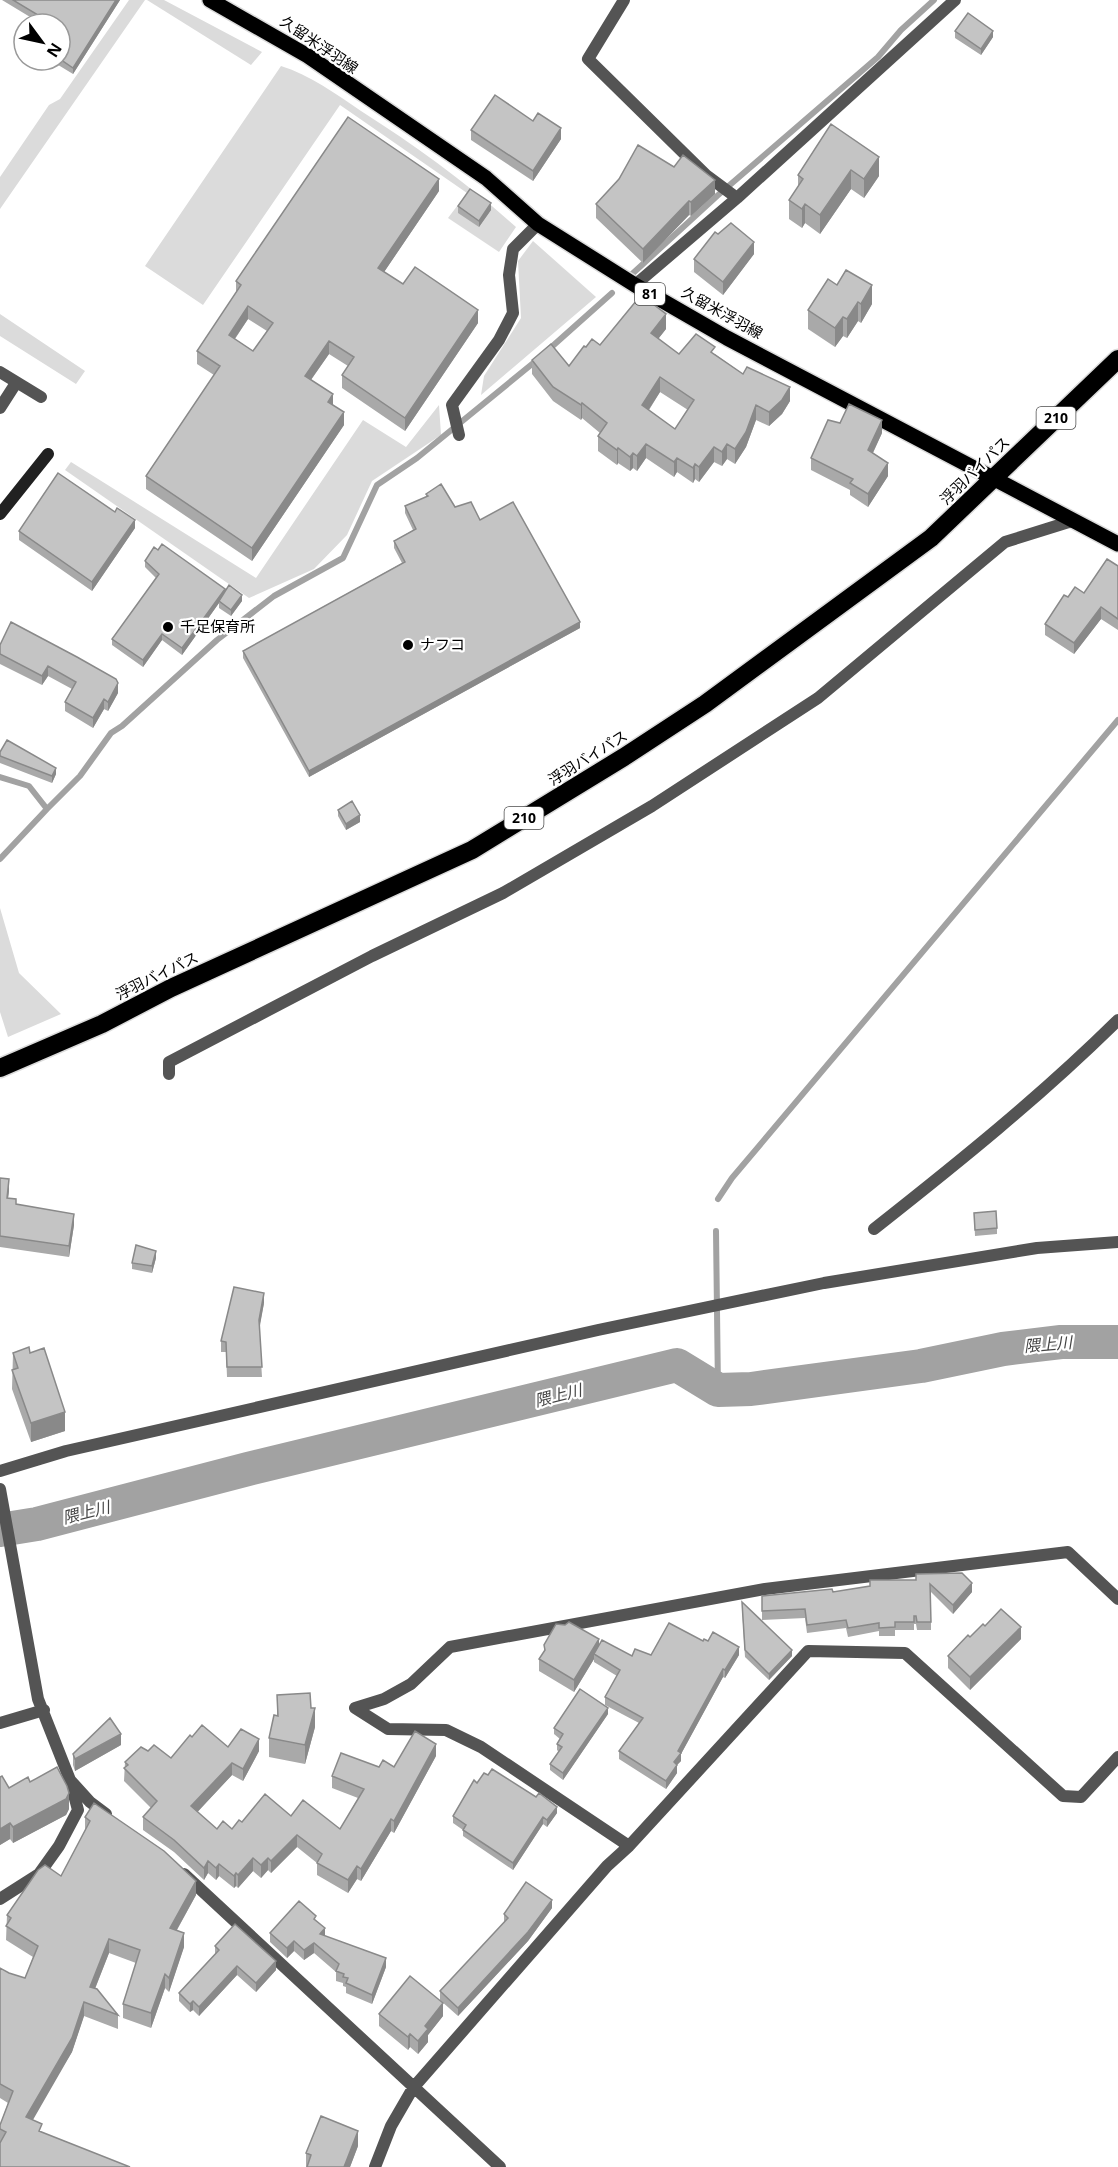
<svg xmlns="http://www.w3.org/2000/svg" width="1118" height="2167" font-family="'Open Sans','Noto Sans JP',sans-serif">
  <style>
    .green { fill: #dbdbdb }
    .lines { fill: none; stroke-linecap: round; stroke-linejoin: round }
    .stream { stroke: #a2a2a2; stroke-width: 6 }
    .river { stroke: #a2a2a2; stroke-width: 34 }
    .primary-casing { stroke: #dbdbdb; stroke-width: 18 }
    .highway-casing { stroke: #dbdbdb; stroke-width: 21 }
    .street { stroke: #545454; stroke-width: 12 }
    .secondary { stroke: #212121; stroke-width: 12 }
    .primary { stroke: #000; stroke-width: 15 }
    .highway { stroke: #000; stroke-width: 18 }
    .wall { fill: #a9a9a9; fill-rule: evenodd }
    .shaded-wall { fill: #898989 }
    .building { fill: #c4c4c4; stroke: #898989; stroke-width: 1.5; fill-rule: evenodd }
    .poi-dot { fill: #000; stroke: #fff; stroke-width: 2 }
    .labels { text-anchor: middle; stroke-width: 4.5; stroke-linejoin: round; paint-order: stroke }
    .shield { fill: #fff; stroke: #4c4c4c; stroke-width: 1.5 }
    .shield-label { font-size: 14px; font-weight: bold; fill: #000 }
    .street-label { font-size: 15px; fill: #000; stroke: #fff }
    .poi-label { font-size: 15px; fill: #000; stroke: #fff; text-anchor: start }
    .water-label { font-size: 16px; font-style: italic; fill: #434343; stroke: #fff }
  </style>
  <rect width="100%" height="100%" fill="#fff"/>
  <path class="green" d="M129,0H145L0,209V177L49,105L60,99Z
    M147,0H164L262,52L251,65Z
    M281,66C310,75 336,94 361,111C416,146 467,183 516,227L499,252L448,218L467,193L340,105L203,305L145,266Z
    M533,241L596,297L481,395L484,376L521,318L518,261Z
    M0,314L85,371L76,384L0,336Z
    M439,405L441,435L372,481L347,535L314,569L249,598L65,470L71,462L256,578L363,420L406,447Z
    M0,908L19,973L61,1014L8,1037L0,1012Z"/>
  <g class="lines">
    <path class="stream" d="M631,275L717,196L878,57L901,30L934,0
      M547,351L612,293
      M0,777L29,786L47,809L80,776L111,733L122,726L217,640L274,596L343,558L377,485L417,458L537,360
      M0,859L47,809
      M718,1199L732,1178L1118,720
      M716,1231L718,1390"/>
    <path class="river" d="M0,1530L37,1524L248,1469L677,1365L718,1390L751,1389L921,1366L1003,1349L1061,1342H1118"/>
    <g class="primary-casing">
      <path id="primary" d="M210,0L308,56L486,178L538,224L635,285L727,338L1118,544"/>
    </g>
    <g class="highway-casing">
      <path id="highway" d="M0,1068L102,1024L171,988L472,850L624,757L705,704L931,538L1118,359"/>
    </g>
    <path class="street" d="M624,0L588,59L706,175L737,198
      M635,285L737,198L955,0
      M0,372L41,397
      M0,408L16,383
      M459,435L452,405L499,340L513,313L509,275L513,249L538,224
      M169,1074V1062L372,956L503,893L652,806L818,698L1005,542L1072,521
      M874,1229C959,1162 1041,1096 1118,1020
      M0,1471L66,1451L598,1330L824,1283L1037,1248L1118,1242
      M0,1489L38,1699L70,1780L78,1810L59,1846L39,1874L0,1899
      M355,1708L384,1699L411,1684L450,1647L765,1589L1068,1552L1118,1599
      M355,1708L388,1729L446,1730L481,1747L629,1846
      M0,1723L44,1710
      M70,1780L90,1802L106,1814
      M184,1874L500,2167
      M375,2167L391,2126L413,2088L607,1866L629,1846L808,1651L905,1653L1063,1796L1081,1797L1118,1757"/>
    <path class="secondary" d="M0,514L48,454"/>
    <use href="#primary" class="primary"/>
    <use href="#highway" class="highway"/>
  </g>
  <path class="wall" d="M2,0H120L73,74L50,60H60L40,23Z
    M955,31L993,37L981,55L955,38Z
    M533,121L561,139L533,181L471,140V130Z
    M831,124L879,176L864,198L851,189L820,234L805,223L802,228L789,219V200L798,187V175Z
    M439,191L384,272L403,284L478,323L405,431L342,388V375L348,366L329,354L311,380L333,405L344,425L252,561L146,489V476L214,375L197,364V351L236,293V281ZM248,319L267,331L253,351L235,339Z
    M715,194L691,216L689,215L643,263L596,218V204Z
    M458,206L491,210L479,227L458,213Z
    M754,254L723,295L694,272V259Z
    M837,285L872,304L861,323L858,321L847,338L843,336L835,347L808,329V310Z
    M666,329L658,339L679,354H715L743,374L790,401L782,414L769,426L756,420L746,447L735,464L727,459L722,466L714,462L699,482L695,479L693,483L677,472L674,477L646,458L637,471L633,468L630,471L618,463L617,465L598,451V436L600,433L582,418L581,420L553,401L532,374V360L569,366L600,345ZM660,392L688,410L675,429L649,410Z
    M882,433L873,453L888,476L868,507L850,495V490L811,470V458Z
    M426,494L480,520L580,628L309,777L243,658V651L402,563L394,548V541L413,530L405,513V506L426,497Z
    M135,528L92,591L19,540V531Z
    M145,561L225,592L242,601L231,616L219,608V603L182,655L162,640L143,667L112,645V639L156,578L145,567Z
    M1118,566V630L1101,619L1074,654L1045,635V624L1068,597L1084,593Z
    M0,645L118,693L108,711L104,709L93,728L65,711V702L72,689L48,676L42,685L0,664Z
    M0,752L56,774L52,783L0,763Z
    M338,810L360,822L346,830L338,816Z
    M0,1178L9,1190L8,1198L16,1204L74,1225L69,1257L0,1247Z
    M974,1213L997,1228V1234L975,1236Z
    M156,1258L152,1273L132,1269V1263Z
    M264,1303L259,1328L262,1377H227L226,1352H221V1341Z
    M13,1353H30L65,1431L31,1442L12,1389Z
    M870,1580H916L972,1592L953,1614L931,1592V1630H917L916,1624H914V1630H895V1636H879V1631L848,1637L846,1628L807,1633L805,1618L762,1620V1596L833,1592L870,1587Z
    M742,1608L792,1656L769,1680L745,1657Z
    M985,1626L1021,1639L970,1690L948,1668V1656Z
    M703,1641L739,1655L725,1678L723,1677L681,1754V1761L677,1765V1773L666,1789L619,1759V1751L639,1723L605,1705V1697L617,1676L594,1662V1659L574,1692L539,1671V1659L544,1652V1645L599,1646L632,1656L651,1655Z
    M277,1695L311,1708L315,1727L305,1764L269,1757V1738L277,1716Z
    M608,1714L563,1780L550,1770V1764L559,1752L557,1750V1744L560,1739L554,1734V1728Z
    M192,1737L228,1747L259,1751L243,1781L232,1775L197,1812L217,1829H232L242,1822L291,1816L340,1829L358,1798L332,1788V1776L379,1767H394L436,1756L394,1833L391,1831L361,1881L357,1879L348,1893L317,1875V1863L297,1847L271,1873L268,1870L261,1878L253,1871L238,1888L236,1886L234,1888L219,1876L216,1880L208,1873L204,1880L174,1852L143,1830V1817L151,1808L124,1781L125,1762L148,1751L171,1758Z
    M121,1745L75,1771L73,1765V1754Z
    M488,1775L557,1813L547,1827L543,1824L513,1870L463,1836V1830L453,1823V1816L477,1783Z
    M0,1777L9,1788L30,1782L69,1809L66,1815L13,1843L10,1839L0,1845Z
    M85,1817L196,1895L177,1930L184,1947L169,1992L165,1988L151,2028L123,2018V2004L136,1963L109,1953L95,1989L118,2015V2029L84,2016L72,2052L0,2167V2125L8,2103L0,2098V1968L9,1973L25,1978L33,1957L6,1940L7,1915L61,1876L85,1831Z
    M552,1908L528,1941L458,2016L440,2000V1991L504,1923V1914Z
    M316,1921L325,1936L386,1967L372,2004L346,1993V1987L343,1986V1983L336,1981V1972L314,1953L304,1960L294,1951L287,1958L270,1942V1933Z
    M215,1946L276,1970L256,1992L237,1975L199,2016L193,2010L190,2012L179,2001V1993L215,1954Z
    M379,2014L443,2016L428,2035V2042L418,2054L410,2047L408,2050L379,2026Z
    M358,2146L350,2167H306V2153Z"/>
  <path class="shaded-wall" d="M116,0H120L73,74V68Z
    M993,31V37L981,55V49Z
    M561,128V139L533,181V171Z
    M879,157V176L864,198V179Z
    M851,170V189L820,234V215Z
    M439,179V191L378,281V268Z
    M715,180V194L691,216V202Z
    M689,201V215L643,263V249Z
    M491,203V210L479,227V221Z
    M805,204V223L802,228V209Z
    M754,242V254L723,295V282Z
    M872,285V304L861,323V304Z
    M858,302V321L847,338V319Z
    M248,306V319L229,347V335Z
    M478,310V323L405,431V418Z
    M666,314V329L651,348V333Z
    M843,317V336L835,347V328Z
    M329,341V354L305,388V376Z
    M660,377V392L642,420V405Z
    M790,387V401L782,414L769,426V412Z
    M333,394V407L328,402Z
    M582,403V418L581,420V405Z
    M756,405V420L746,447L735,464V449Z
    M344,412V425L252,561V548Z
    M882,420V433L868,463V450Z
    M646,444V458L637,471V456Z
    M727,444V459L722,466V452Z
    M714,447V462L699,482V467Z
    M618,448V463L617,465V450Z
    M633,453V468L630,471V457Z
    M677,458V472L674,477V462Z
    M888,463V476L868,507V494Z
    M695,464V479L693,483V468Z
    M135,520V528L92,591V582Z
    M225,589V596L219,601V603L182,655V648Z
    M242,595V601L231,616V610Z
    M1101,607V619L1074,654V643Z
    M580,622V628L309,777V771Z
    M162,634V640L143,667V660Z
    M48,666V676L42,685V676Z
    M118,683V693L108,711V702Z
    M104,699V709L93,728V718Z
    M56,768V774L52,783V776Z
    M360,815V822L346,830V824Z
    M9,1179V1190L7,1209V1198Z
    M74,1214V1225L69,1257V1246Z
    M156,1251V1258L152,1273V1266Z
    M264,1293V1303L259,1331V1320Z
    M65,1412V1431L31,1442V1423Z
    M972,1583V1592L953,1614V1605Z
    M1021,1627V1639L970,1690V1677Z
    M599,1639V1651L594,1654V1659L574,1692V1680Z
    M739,1647V1655L725,1678V1670Z
    M792,1650V1656L769,1680V1674Z
    M723,1669V1677L681,1754V1761L677,1765V1773L666,1789V1781L678,1751Z
    M315,1708V1727L305,1764V1745Z
    M608,1708V1714L563,1780V1773Z
    M121,1734V1745L75,1771V1759Z
    M259,1739V1751L243,1781V1769Z
    M436,1744V1756L394,1833V1821Z
    M232,1763V1775L191,1819V1806Z
    M69,1793V1809L66,1815L13,1843V1827Z
    M557,1807V1813L547,1827V1820Z
    M543,1817V1824L513,1870V1863Z
    M391,1819V1831L361,1881V1869Z
    M10,1823V1839L0,1845V1829Z
    M297,1835V1847L271,1873V1861Z
    M253,1858V1871L238,1888V1875Z
    M268,1858V1870L261,1878V1865Z
    M208,1861V1873L204,1880V1868Z
    M219,1864V1876L216,1880V1868Z
    M357,1866V1879L348,1893V1880Z
    M236,1873V1886L234,1888V1876Z
    M196,1881V1895L170,1942V1928Z
    M552,1900V1908L528,1941L458,2016V2008Z
    M325,1928V1938L320,1934Z
    M184,1933V1947L169,1992V1978Z
    M109,1939V1953L90,2001V1987Z
    M294,1941V1951L287,1958V1948Z
    M314,1943V1953L304,1960V1950Z
    M386,1958V1967L372,2004V1995Z
    M276,1961V1970L256,1992V1983Z
    M237,1966V1975L199,2016V2007Z
    M165,1974V1988L151,2028V2013Z
    M193,2001V2010L190,2012V2004Z
    M84,2002V2016L72,2052L26,2132V2117Z
    M443,2003V2016L428,2035V2042L418,2054V2041L425,2026Z
    M410,2034V2047L408,2050V2037Z
    M358,2131V2146L350,2167H344Z"/>
  <path class="building" d="M13,0H116L73,68L60,59V24H40L43,18Z
    M968,13L993,31L981,49L955,31Z
    M495,95L533,121L538,113L561,128L533,171L471,130Z
    M348,117L439,179L378,268L403,284L415,267L478,310L405,418L342,375L354,357L329,341L305,376L333,394L328,402L344,412L252,548L146,476L220,366L197,351L241,285L236,281ZM248,306L273,323L253,351L229,335Z
    M831,124L879,157L864,179L851,170L820,215L805,204L802,209L789,200L803,179L798,175Z
    M638,145L674,167L683,155L715,180L691,202L689,201L643,249L596,204L619,179Z
    M470,189L491,203L479,221L458,206Z
    M731,223L754,242L723,282L694,259L715,232L718,234Z
    M846,270L872,285L861,304L858,302L847,319L843,317L835,328L808,310L828,279L837,285Z
    M641,295L666,314L651,333L679,354L696,334L715,347L711,352L743,374L747,367L790,387L782,400L769,412L756,405L746,432L735,449L727,444L722,452L714,447L699,467L695,464L693,468L677,458L674,462L646,444L637,456L633,453L630,457L618,448L617,450L598,436L607,423L582,403L581,405L553,387L532,360L551,344L569,366L584,346L586,347L592,339L600,345ZM660,377L694,400L675,429L642,405Z
    M849,404L882,420L868,450L888,463L868,494L850,483L853,479L811,458L828,420L840,423Z
    M58,473L115,512L117,508L135,520L92,582L19,531Z
    M441,484L455,507L471,502L480,520L513,502L580,622L309,771L243,651L405,562L394,541L416,529L405,506L428,496L426,494Z
    M162,544L225,589L182,648L162,634L143,660L112,639L159,574L145,561L154,547L158,550Z
    M1107,559L1118,566V619L1101,607L1074,643L1045,624L1064,595L1068,597L1075,587L1084,593Z
    M229,585L242,595L231,610L219,601Z
    M11,622L77,657L116,679L118,683L108,702L104,699L93,718L65,702L76,682L48,666L42,676L0,654V645Z
    M7,740L56,768L52,776L0,756V752Z
    M352,801L360,815L346,824L338,810Z
    M0,1178L9,1179L7,1198L16,1199V1204L74,1214L69,1246L0,1236Z
    M996,1211L997,1228L975,1230L974,1213Z
    M136,1245L156,1251L152,1266L132,1263Z
    M234,1287L264,1293L259,1320L262,1367H227L226,1342L221,1341Z
    M29,1347L30,1353L44,1348L65,1412L31,1423L12,1370L18,1368L13,1353Z
    M962,1573L972,1583L953,1605L930,1584L931,1622H917L916,1616H914V1622H895V1627L879,1628V1623L848,1628L846,1620L807,1625L805,1609L762,1611V1596L832,1589L833,1592L870,1586V1580H916V1574Z
    M742,1602L792,1650L769,1674L745,1650Z
    M1001,1609L1021,1627L970,1677L948,1656L968,1635L970,1637L983,1624L985,1626Z
    M569,1622L599,1639L574,1680L539,1659L545,1650L544,1645L556,1624L565,1625Z
    M669,1623L703,1641L704,1639L708,1641L713,1632L739,1647L725,1670L723,1669L678,1751L681,1753L674,1762L677,1765L666,1781L619,1751L643,1718L605,1697L620,1670L594,1654L602,1640L632,1656L635,1649L651,1655Z
    M580,1689L608,1708L563,1773L550,1764L562,1747L557,1744L563,1734L554,1728Z
    M310,1693L311,1708H315L305,1745L269,1738L274,1715L278,1716L277,1695Z
    M110,1718L121,1734L75,1759L73,1754Z
    M202,1725L228,1747L241,1729L259,1739L243,1769L232,1763L191,1806L217,1829L223,1821L232,1829L239,1820L242,1822L265,1794L291,1816L303,1800L340,1829L364,1789L332,1776L341,1753L379,1767L383,1760L394,1767L415,1731L436,1744L394,1821L391,1819L361,1869L357,1866L348,1880L317,1863L322,1854L297,1835L271,1861L268,1858L261,1865L253,1858L238,1875L236,1873L234,1876L219,1864L216,1868L208,1861L204,1868L174,1840L143,1817L157,1801L124,1768L128,1765L125,1762L141,1747L148,1751L154,1745L171,1758L190,1735L192,1737Z
    M57,1767L67,1786L69,1793L66,1799L13,1827L10,1823L0,1829V1777L2,1776L9,1788L28,1777L30,1782Z
    M492,1769L536,1797L539,1793L557,1807L547,1820L543,1817L513,1863L463,1830L466,1825L453,1816L474,1780L477,1783L484,1773L488,1775Z
    M94,1803L164,1851L196,1881L170,1928L184,1933L169,1978L165,1974L151,2013L123,2004L140,1950L109,1939L90,1987L97,1989L118,2015L84,2002L72,2038L26,2117L42,2124L39,2131L130,2167H0V2143L6,2132L0,2129V2125L13,2091L0,2084V1968L9,1973L25,1978L38,1946L6,1926L11,1918L7,1915L38,1870L45,1865L61,1876L90,1821L85,1817Z
    M526,1882L552,1900L528,1932L458,2008L440,1991L508,1918L504,1914Z
    M299,1901L316,1916L314,1919L325,1928L320,1934L386,1958L372,1995L346,1983L348,1978L343,1977L344,1974L336,1971L339,1964L314,1943L304,1950L294,1941L287,1948L270,1933Z
    M235,1924L276,1961L256,1983L237,1966L199,2007L193,2001L190,2004L179,1993L219,1950L215,1946Z
    M410,1976L443,2003L425,2026L428,2029L418,2041L410,2034L408,2037L379,2014Z
    M321,2116L358,2131L344,2167H307L311,2155L306,2153Z"/>
  <g class="poi-dot">
    <circle cx="168" cy="627" r="6"/>
    <circle cx="408" cy="645" r="6"/>
  </g>
  <g class="labels">
    <g class="shield">
      <rect x="635" y="283" width="30" height="22" rx="4.5"/>
      <rect x="1036.5" y="407" width="39" height="22" rx="4.5"/>
      <rect x="504.5" y="807" width="39" height="22" rx="4.5"/>
    </g>
    <g class="shield-label">
      <text x="650" y="299">81</text>
      <text x="1056" y="423">210</text>
      <text x="524" y="823">210</text>
    </g>
    <g class="street-label">
      <text transform="translate(319 45) rotate(34)" y="5">久留米浮羽線</text>
      <text transform="translate(722 313) rotate(29)" y="5">久留米浮羽線</text>
      <text transform="translate(975 471) rotate(-44)" y="5">浮羽バイパス</text>
      <text transform="translate(588 758) rotate(-32)" y="5">浮羽バイパス</text>
      <text transform="translate(157 976) rotate(-26)" y="5">浮羽バイパス</text>
    </g>
    <g class="poi-label">
      <text x="180" y="632">千足保育所</text>
      <text x="420" y="650">ナフコ</text>
    </g>
    <g class="water-label">
      <text transform="translate(1048 1344) rotate(-5)" y="6">隈上川</text>
      <text transform="translate(558 1395) rotate(-14)" y="6">隈上川</text>
      <text transform="translate(86 1512) rotate(-14)" y="6">隈上川</text>
    </g>
  </g>
  <g transform="translate(42 42) rotate(123)"><circle r="28" fill="#ffffff" stroke="#999999" stroke-width="1.5"/>
  <path d="M0-4.5L10 22L0 15L-10 22Z" fill="#000000"/>
  <text y="-9" font-size="16" font-weight="bold" text-anchor="middle" fill="#000000">N</text>
  </g>
</svg>
